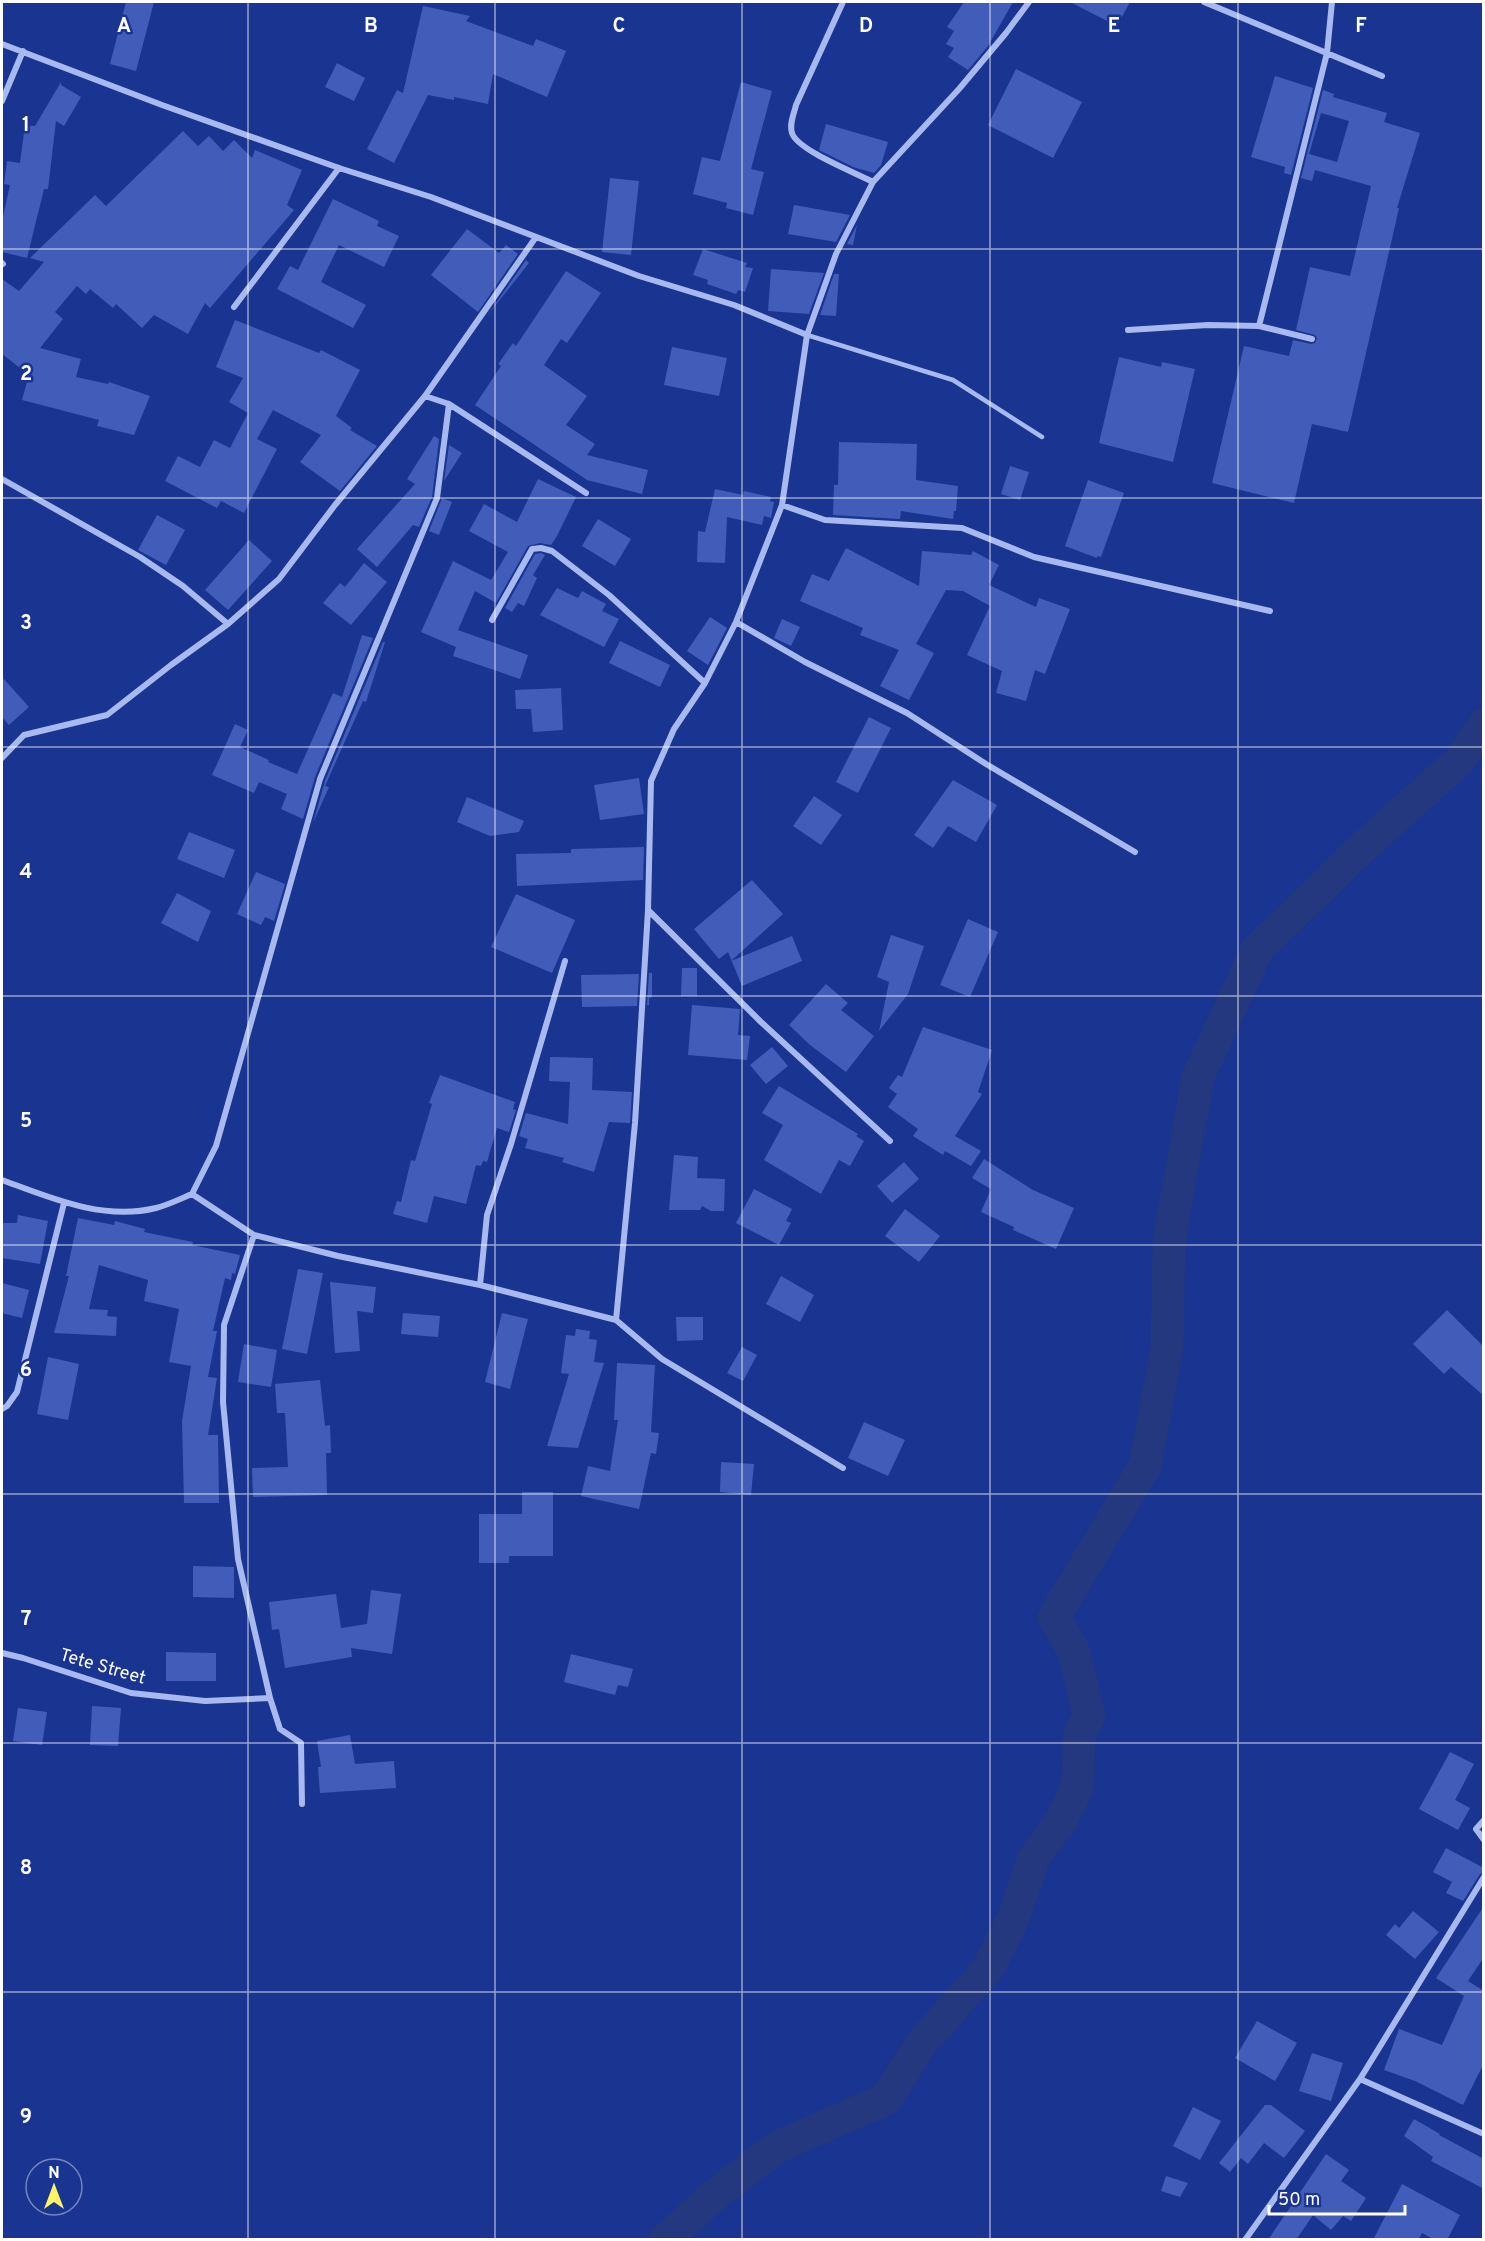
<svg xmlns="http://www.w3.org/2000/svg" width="1485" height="2241" font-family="Overpass,sans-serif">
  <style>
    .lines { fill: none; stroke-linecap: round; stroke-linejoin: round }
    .river { stroke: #24387f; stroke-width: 33 }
    .building { fill: #425db9; fill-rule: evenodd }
    .service { stroke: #a8b9ef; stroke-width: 4.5 }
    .minor { stroke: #a8b9ef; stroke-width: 6 }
    .grid { fill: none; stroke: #fff; stroke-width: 1.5; stroke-opacity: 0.55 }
    .labels { text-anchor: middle; stroke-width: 5; stroke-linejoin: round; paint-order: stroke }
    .street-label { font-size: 18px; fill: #fff; stroke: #193491 }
    .grid-label { font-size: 20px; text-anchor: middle; font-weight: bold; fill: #fff; stroke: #193491; stroke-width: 5; stroke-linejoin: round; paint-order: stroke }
  </style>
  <rect width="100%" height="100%" fill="#193491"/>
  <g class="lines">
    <path class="river" d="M665,2240L716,2194L777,2147L886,2099L923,2041L988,1969L1013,1919L1034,1858L1062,1819L1078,1785L1079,1736L1089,1715L1074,1652L1054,1617L1145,1466L1167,1348L1169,1241L1198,1077L1257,950L1363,847L1459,761L1484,724"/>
  </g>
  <path class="building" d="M126,2H154L136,71L110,64Z
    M964,2H1013L988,46L968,70L948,57L954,48L946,44L954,31L947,27Z
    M1070,2H1130L1117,26Z
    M423,6L470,16L466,21L533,46L536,39L566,51L547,97L493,74L488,104L454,97V100L428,95L394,163L367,149L397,90L403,93Z
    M337,63L365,78L354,101L325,87Z
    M1016,69L1082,102L1053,158L988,125Z
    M1275,76L1313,88L1291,175L1284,173L1285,167L1251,157Z
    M61,82V85L81,97L64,126L56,121L48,189H44L27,258L2,252V221L10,185L4,184L7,161L20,163L25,125L35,126Z
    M741,82L772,91L751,169L764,172L753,215L726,208L727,203L693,194L702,157L720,161Z
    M1323,90L1334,94L1333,97L1387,113L1384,122L1420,133L1397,208H1399L1348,432L1312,424L1294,503L1212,483L1244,346L1289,356L1293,340L1311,344L1315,343L1317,338L1315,335L1296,330L1310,267L1350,276L1371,186L1315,170L1312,181L1301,178ZM1321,113L1349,121L1337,162L1309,154Z
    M826,124L888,142L881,165L874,173L853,167L819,150Z
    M183,131L198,146L209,136L223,151L234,140L252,158L255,150L302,170L287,205L294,210L210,308L205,303L188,334L154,315L142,328L116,304L113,308L90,289L86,294L77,286L55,312L63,319L40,348L81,359L76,377L108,384L109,382L150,396L134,435L97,426L99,420L22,400L29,375L2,354V279L19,291L44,262L30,258L95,195L106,206Z
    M610,178L639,181L631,255L602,252Z
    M333,199L379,221L377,226L399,236L384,267L339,245L321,282L366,305L353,328L277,289L290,266L298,270Z
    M794,205L850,215L836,242L788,234Z
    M857,225L853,245L847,244Z
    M467,229L499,253L506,245L518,254L478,312L431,275Z
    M703,249L747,263L745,267L753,268L745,292L738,290L736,294L707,284L708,280L693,275Z
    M526,260L529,263L487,316Z
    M771,269L824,273L809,314L768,311Z
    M566,271L601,293L567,343L561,339L544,365L587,396L566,425L595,444L587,455L648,470L642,494L587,480L475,405L501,366L498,364L513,343L516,346Z
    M834,274H839L836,316L820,315Z
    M235,320L319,353L321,350L360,370L336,416L352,428L350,430L377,446L340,491L300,462L321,435L273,410L257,439L277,449L244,513L221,501L217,508L165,481L178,456L200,467L214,440L230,448L248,413L229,402L243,378L216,367Z
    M672,347L727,358L719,396L664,385Z
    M1119,357L1161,367L1162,362L1195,369L1173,462L1099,443Z
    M434,436L439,439L432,497L419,527L413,525L377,567L357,549L415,484L407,479Z
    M839,442L917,444L916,480L958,486L956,511H954L953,519L901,511L900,519L833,515L834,485H838Z
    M449,445L462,453L444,481Z
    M1010,466L1029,472L1020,500L1001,494Z
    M538,479L576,497L557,536L551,545L540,543L528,546L496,603L475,591L458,630L528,655L520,679L453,656L456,647L421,632L453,561L491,580L508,552L469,531L484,504L517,522Z
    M1088,480L1124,493L1101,557L1097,556V558L1065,546Z
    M715,489L743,495L744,491L771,497L770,501L774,502L771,518L764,516L762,525L727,517L725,563L697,562L698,531L705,532Z
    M442,498L452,502L439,535L429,531Z
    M157,515L185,530L166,565L138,550Z
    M598,519L631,539L615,566L582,546Z
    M249,540L272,561L228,610L205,590Z
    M846,548L919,586L922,551L971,555L973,551L999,565L989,585L1036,607L1039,598L1070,609L1045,674L1035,670L1026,701L996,693L1002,671L967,655L990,606L963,591L946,590L916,644L934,653L909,700L880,686L899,650L860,635L863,628L800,601L812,574L829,581Z
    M541,553L545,555L533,575L537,578L524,606L518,603L512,612L505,608L535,554Z
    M364,563L387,582L351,625L323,603L340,583L345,587Z
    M557,588L578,598L582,591L606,604L602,611L619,619L604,647L540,615Z
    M710,617L727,628L708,665L687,651Z
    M782,619L800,627L791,646L774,638Z
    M362,635L373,638L315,777L303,819L281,809L287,794L259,782L254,793L212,775L235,724L248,730L240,747L269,760L268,762L297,774L333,693L342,697Z
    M620,641L670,665L660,687L609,663Z
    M383,642H385L366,702L363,701L325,786L329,787L313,823L325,781Z
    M2,677L29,707L9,725L2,717Z
    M561,688L563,730L533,732L531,709H516L515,690Z
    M869,717L891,728L858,793L836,782Z
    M639,778L644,814L600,820L594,785Z
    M953,780L997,805L976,842L948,826L933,848L914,835Z
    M814,796L842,815L821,845L793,826Z
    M467,797L524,821L519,832L490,836L457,822Z
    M189,832L235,850L224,878L177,859Z
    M644,847L643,880L517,886L516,854L571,853V849Z
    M256,872L285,884L274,921L265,917L261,925L237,914Z
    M752,880L783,914L731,961L792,936L802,961L742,986L728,952L719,959L694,929Z
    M177,893L211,911L198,942L161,923Z
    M516,894L575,920L552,973L491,947Z
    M968,919L998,932L970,997L940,985Z
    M891,935L924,946L908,994L879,1031L889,982L877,977Z
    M682,968H697V996H681Z
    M649,973H652V997L649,998V1005H647Z
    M639,974L637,1006L582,1007L581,975Z
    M826,984L848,1003L841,1010L874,1036L846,1072L810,1045L789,1025Z
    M692,1005L740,1009L738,1035L750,1036L747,1060L688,1055Z
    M923,1027L992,1050L978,1092L982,1094L955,1136L981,1151L971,1166L945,1151L943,1155L913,1136L918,1129L888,1107L897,1094L889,1088L898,1075L902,1077Z
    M772,1047L788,1066L766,1084L750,1065Z
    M550,1057L593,1058L592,1090L632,1092L630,1123L609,1122L594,1172L562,1162L564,1158L525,1148L528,1139L519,1136L526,1113L568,1124L570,1082L549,1081Z
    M440,1075L515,1102L513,1109L516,1110L509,1132L497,1128L487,1162L483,1161L481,1166L476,1165L466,1204L434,1196L427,1223L393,1214L397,1201L401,1202L411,1160L415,1161L432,1104L429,1103Z
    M779,1086L858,1134L856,1136L864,1141L850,1166L839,1160L821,1194L764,1160L783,1125L762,1113Z
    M674,1155L698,1157L697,1178L725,1179L724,1211H711L702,1206L700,1210H669Z
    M984,1159L1033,1190L1074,1208L1056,1249L1013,1230L1014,1227L981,1212L991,1189L972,1178Z
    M904,1162L919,1179L892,1203L877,1186Z
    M754,1189L792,1209L786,1221L791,1223L779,1245L736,1223Z
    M905,1209L940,1236L919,1262L885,1236Z
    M18,1215L48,1221L40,1264L2,1258V1223H17Z
    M78,1218L114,1225L115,1221L145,1229L144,1232L193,1242L192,1245L240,1255L235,1274L232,1273L231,1280L225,1278L213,1331H217L208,1377L217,1378L208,1435H218L219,1503H184L182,1421L191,1366L169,1362L179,1309L144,1301L148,1280L99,1265L89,1309L108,1310L107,1316L117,1317L116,1336L54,1333L69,1276H66Z
    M298,1269L323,1273L307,1354L282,1349Z
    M781,1276L814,1295L800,1322L766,1304Z
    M330,1282L376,1287L373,1313L357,1311L360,1351L335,1353Z
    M2,1283L29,1290L22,1318L2,1313Z
    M1447,1310L1484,1347V1396L1451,1367L1444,1374L1413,1344Z
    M403,1313L440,1316L438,1337L401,1334Z
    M502,1313L528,1319L510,1389L485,1382Z
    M676,1317H703V1340L677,1341Z
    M576,1329L590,1331L589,1339L597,1340L594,1362L604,1363L578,1448L547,1446L569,1374L561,1373L566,1335L575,1336Z
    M244,1344L277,1350L271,1387L238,1382Z
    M742,1347L757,1355L743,1381L727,1373Z
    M48,1357L79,1364L68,1420L37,1414Z
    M617,1363L655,1365L651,1432L659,1433L656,1454L651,1453L639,1509L581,1496L588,1466L610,1471L618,1420H614Z
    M320,1380L325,1426L330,1425L331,1453H326L327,1495L253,1497L252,1468L288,1467L285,1413H277L275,1384Z
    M864,1422L905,1440L888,1476L848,1458Z
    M721,1462L754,1464L751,1495L720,1492Z
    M522,1492H553V1556H509V1563H479V1514H522Z
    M193,1566L234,1567V1598L193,1597Z
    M371,1590L401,1594L392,1654L351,1648L352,1657L285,1668L279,1629L272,1630L269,1602L336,1594L341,1628L367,1624Z
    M166,1652L216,1653V1681H166Z
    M571,1654L633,1669L628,1687L618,1685L615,1695L564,1682Z
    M92,1706L121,1708L118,1746L90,1745Z
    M18,1708L47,1712L42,1745L13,1741Z
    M350,1735L355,1764L394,1761L396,1788L320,1793L318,1767H321L317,1741Z
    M1450,1752L1474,1764L1455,1800L1470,1808L1458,1830L1419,1809Z
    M1446,1848L1484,1868V1872L1480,1874L1463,1901L1446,1893L1452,1882L1433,1872Z
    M1484,1906V1957L1468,1981L1484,1991V2063L1463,2105L1415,2081L1384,2070L1399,2029L1442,2045L1464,1996L1436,1978Z
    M1413,1911L1439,1932L1415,1959L1386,1935L1395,1924L1399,1928Z
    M1257,2021L1297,2043L1275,2081L1235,2058Z
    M1312,2053L1343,2063L1331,2101L1299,2091Z
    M1265,2105H1271L1305,2131L1284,2158L1264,2143L1248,2164L1241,2158L1230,2172L1219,2163Z
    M1193,2107L1221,2121L1200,2160L1173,2146Z
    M1414,2119L1440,2134L1439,2135L1484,2159V2189L1431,2161L1433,2157L1404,2136Z
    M1326,2154L1349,2170L1341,2181L1366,2198L1351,2221L1343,2216L1331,2230L1313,2215L1296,2240H1268Z
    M1166,2176L1188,2183L1180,2197L1161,2191Z
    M1402,2184L1460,2215L1447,2240H1435L1422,2233L1418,2240H1373Z"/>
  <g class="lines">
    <path class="service" d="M807,335L953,380L1042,437"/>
    <path class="minor" d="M843,2L796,105C794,114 789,124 792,133C797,150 856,173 873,182
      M1204,2L1382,76
      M2,44L162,105L339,168L431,197L639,276L734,305L807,335
      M2,101L23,51
      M2,263L3,264
      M234,307L339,168
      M1259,326L1327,53L1332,2
      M1128,330L1208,325L1259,326L1312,339
      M449,404L586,493
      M2,479L140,557L183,586L228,624
      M782,505L825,520L962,528L1034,557L1270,611
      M492,620L532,549L541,548L552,551L609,595L705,683
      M736,622L805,662L907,713L986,764L1135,852
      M2,758L24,735L107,715L171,665L228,624L279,579L335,505L425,396L536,237
      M648,910L761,1022L890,1141
      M2,1180C51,1198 103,1221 156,1208C168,1205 180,1199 192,1194L216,1146L320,779L437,498L449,404L425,396
      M192,1194L254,1235L338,1256L480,1285L616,1320L635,1123L648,910L651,781L674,729L705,683L736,622L782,505L807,335L836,254L873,182L959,89L1006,33L1029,2
      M254,1235L224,1325L223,1402L238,1559L270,1698L280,1729L301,1743L302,1804
      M480,1285L487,1215L511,1144L565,961
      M616,1320L662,1359L843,1468
      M2,1409L7,1406L17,1392L64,1203
      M2,1653L23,1658L131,1693L205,1701L270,1698
      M1484,1820L1476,1829L1484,1840
      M1360,2079L1484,2134
      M1245,2240L1360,2079L1484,1877"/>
  </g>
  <path class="grid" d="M248,2V2240M495,2V2240M742,2V2240M990,2V2240M1238,2V2240M2,249H1484M2,498H1484M2,747H1484M2,996H1484M2,1245H1484M2,1494H1484M2,1743H1484M2,1992H1484"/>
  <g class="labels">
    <g class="street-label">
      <text transform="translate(103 1666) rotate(16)" y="6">Tete Street</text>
    </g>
  </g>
  <g class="grid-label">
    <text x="124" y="32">A</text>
    <text x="371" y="32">B</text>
    <text x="619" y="32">C</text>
    <text x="866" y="32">D</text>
    <text x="1114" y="32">E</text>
    <text x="1361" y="32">F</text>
    <text x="26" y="131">1</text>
    <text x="26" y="380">2</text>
    <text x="26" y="629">3</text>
    <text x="26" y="878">4</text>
    <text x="26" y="1127">5</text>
    <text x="26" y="1376">6</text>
    <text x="26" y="1625">7</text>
    <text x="26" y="1874">8</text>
    <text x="26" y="2123">9</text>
  </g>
  <rect width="1485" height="2241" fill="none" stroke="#ffffff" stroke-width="6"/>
  <g transform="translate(54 2187)"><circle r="28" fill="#193491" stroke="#7585bd" stroke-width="1.5"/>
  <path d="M0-4.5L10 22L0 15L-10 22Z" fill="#fff466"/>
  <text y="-9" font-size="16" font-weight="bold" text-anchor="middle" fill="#ffffff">N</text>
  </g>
  <path d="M1269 2205v9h136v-9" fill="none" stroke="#ffffff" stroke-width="3"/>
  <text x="1278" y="2205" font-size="18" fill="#ffffff" stroke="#193491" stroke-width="4.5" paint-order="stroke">50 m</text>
</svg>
